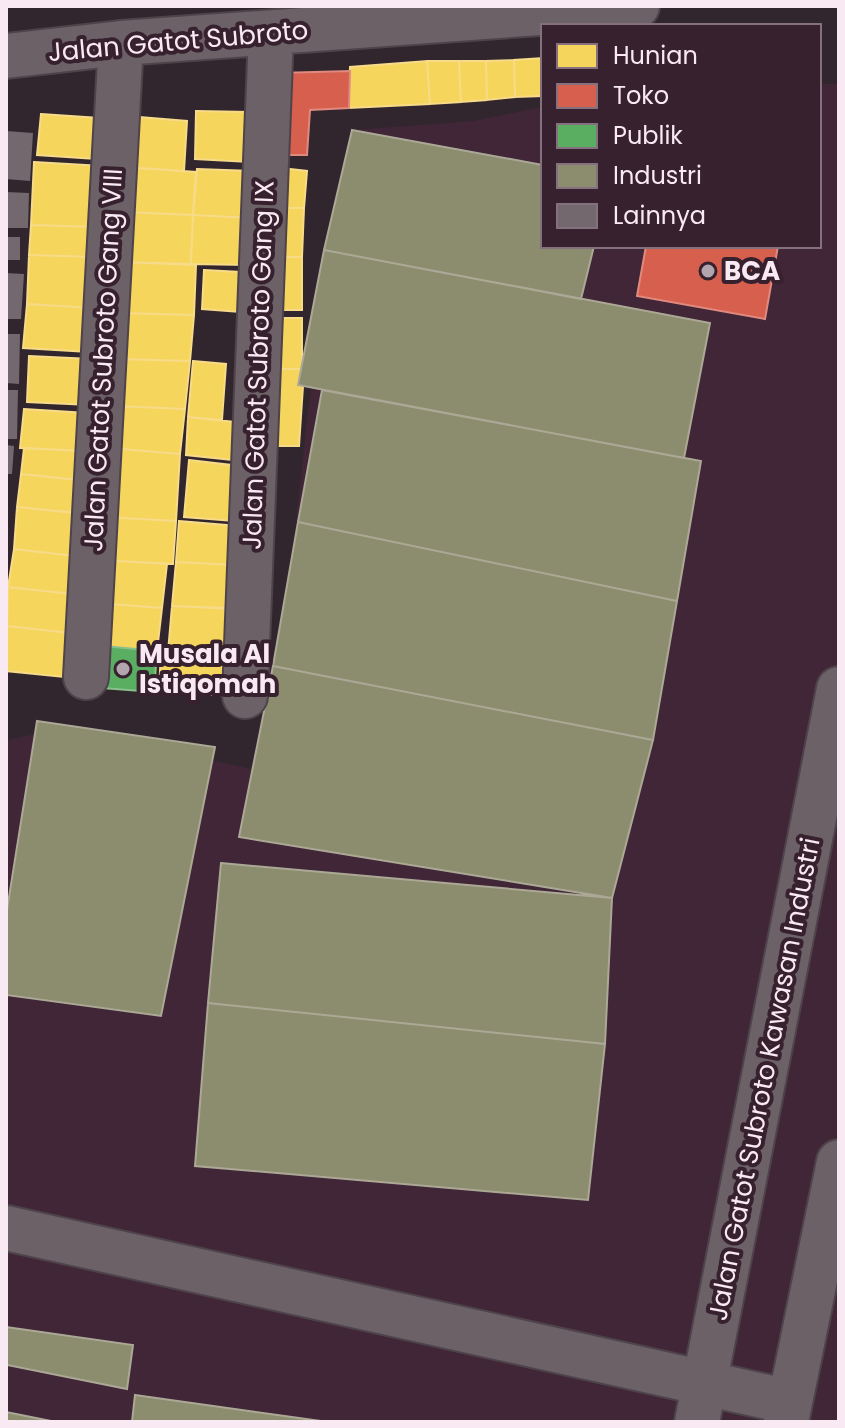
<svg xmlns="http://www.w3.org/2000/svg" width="845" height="1428" font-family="Poppins,sans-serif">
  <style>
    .built { fill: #402637 }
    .homes { fill: #f6d55c; stroke: #f7db89; stroke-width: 2 }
    .shops { fill: #d6604d; stroke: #e0897e; stroke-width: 2 }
    .public { fill: #5aae61; stroke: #89c08c; stroke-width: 2 }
    .industry { fill: #8c8c6e; stroke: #aca896; stroke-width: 2 }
    .building { fill: #73686d }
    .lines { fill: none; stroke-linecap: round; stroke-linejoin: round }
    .minor-casing { stroke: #4e434a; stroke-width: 48 }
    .minor { stroke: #6b6167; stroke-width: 44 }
    .poi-dot { fill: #b3a5ad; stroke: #37212f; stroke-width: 3 }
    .labels { text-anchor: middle; stroke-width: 8; stroke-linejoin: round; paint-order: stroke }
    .street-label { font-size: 26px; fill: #f8e9f2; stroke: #37212f }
    .poi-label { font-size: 26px; font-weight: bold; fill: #f8e9f2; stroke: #37212f; text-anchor: start }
  </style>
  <rect width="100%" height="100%" fill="#32262e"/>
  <path class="built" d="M819,84H839V1422H6V740L65,728L251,769L288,599L308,409L355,130L473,121L543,107V246H819Z"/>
  <path class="homes" d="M543,58V96L515,97L514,60Z
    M514,60L515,97L487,100L486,61Z
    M427,61L430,104L349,108L350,67Z
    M427,61H459L461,102L430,104Z
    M459,61H486L487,100L461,102Z
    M196,111L249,112V162L195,159Z
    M41,114L99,118L96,159L37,155Z
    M127,116L187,121L184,171L124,167Z
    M34,162L102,166L97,227L31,225Z
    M124,167L196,172L193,215L124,212Z
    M281,168L307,171L304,208H276Z
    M197,169L252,171L251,218L193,215Z
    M276,208H304L302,257H274Z
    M124,212L193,215L191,264L122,262Z
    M193,215L251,218L248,265L191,264Z
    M31,225L97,227L95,257L29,255Z
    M29,255L95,257L91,308L27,304Z
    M274,257H302V310H273Z
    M122,262L196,265L194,315L120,313Z
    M204,270L241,272L240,312L202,309Z
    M27,304L91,308L88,352L23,348Z
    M120,313L194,315L190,361L117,359Z
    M271,318H302V369H270Z
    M29,356L91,359L89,405L27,402Z
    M117,359L190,361L185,409L114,406Z
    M193,361L226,364L222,420L188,417Z
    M270,369H302L298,385L303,386L299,446H266Z
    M114,406L185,409L180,454L110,448Z
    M24,409L87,413V451L20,448Z
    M188,417L244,423L241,461L186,455Z
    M24,448L83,451L80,480L21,474Z
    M110,448L180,454L176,521L104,517Z
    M189,460L240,466L234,521L184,517Z
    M21,474L86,481L83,514L17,507Z
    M17,507L87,514L83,557L14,549Z
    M104,517L176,521L173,564L101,560Z
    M179,521L238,526L234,565L176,562Z
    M14,549L83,557L80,595L8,587Z
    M101,560L167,564L162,608L97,603Z
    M176,562L234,565L230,608L172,606Z
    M8,587L80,595L78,634L7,626Z
    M97,603L162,608L157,651L93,645Z
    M172,606L236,609L233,656L168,652Z
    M7,626L78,634L74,678L6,671Z
    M161,652L233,656L234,697L159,690Z"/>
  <path class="shops" d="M350,71L349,108L310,110L307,155H275L278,73Z
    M646,246H778L765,319L637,296Z"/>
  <path class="public" d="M93,645L157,651L154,692L89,687Z"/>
  <path class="industry" d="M352,130L543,165V246H594L581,299L324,250Z
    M324,250L710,323L684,458L298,385Z
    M322,390L701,461L677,601L298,522Z
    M298,522L677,601L653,740L273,666Z
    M273,666L653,740L612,898L239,837Z
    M37,721L215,747L161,1016L6,995V916Z
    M221,863L612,898L605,1044L208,1003Z
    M208,1003L605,1044L588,1200L195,1166Z
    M6,1327L133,1345L127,1389L7,1365Z
    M135,1395L328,1422H132Z
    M6,1412L56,1422H6Z"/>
  <path class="building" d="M6,131L33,133L30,181L6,179Z
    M6,192L29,193L28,228H6Z
    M6,237H20V260H6Z
    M6,273L24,274L21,319H6Z
    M6,334H20L19,384L6,383Z
    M6,390H18L17,439H6Z
    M6,445L14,446L12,474H6Z"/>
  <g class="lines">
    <g class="minor-casing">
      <path id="minor" d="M6,56L121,43L637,6
        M86,677L121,43
        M245,696L271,34
        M6,1228L790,1402
        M697,1422L839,689
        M786,1422L839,1162"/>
    </g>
    <use href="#minor" class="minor"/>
  </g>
  <g class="poi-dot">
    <circle cx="708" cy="271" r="8"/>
    <circle cx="123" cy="669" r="8"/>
  </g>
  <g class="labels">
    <g class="street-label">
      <text transform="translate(178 41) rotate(-5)" y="9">Jalan Gatot Subroto</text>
      <text transform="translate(103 360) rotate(-87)" y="9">Jalan Gatot Subroto Gang VIII</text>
      <text transform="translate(258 365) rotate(-88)" y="9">Jalan Gatot Subroto Gang IX</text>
      <text transform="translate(764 1079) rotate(-79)" y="9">Jalan Gatot Subroto Kawasan Industri</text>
    </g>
    <g class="poi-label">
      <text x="724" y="280">BCA</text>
      <text x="139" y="663">Musala Al<tspan x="139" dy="30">Istiqomah</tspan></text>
    </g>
  </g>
  <rect width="845" height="1428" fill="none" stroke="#f8e9f2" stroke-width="16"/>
  <rect x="541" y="24" width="280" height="224" fill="#37212f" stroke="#84717d" stroke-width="2"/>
  <rect x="557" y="44" width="40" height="24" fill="#f6d55c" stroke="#84717d" stroke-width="2"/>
  <text x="613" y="64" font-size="24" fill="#f8e9f2">Hunian</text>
  <rect x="557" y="84" width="40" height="24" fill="#d6604d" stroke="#84717d" stroke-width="2"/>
  <text x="613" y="104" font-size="24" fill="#f8e9f2">Toko</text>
  <rect x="557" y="124" width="40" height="24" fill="#5aae61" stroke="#84717d" stroke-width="2"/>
  <text x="613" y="144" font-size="24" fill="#f8e9f2">Publik</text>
  <rect x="557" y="164" width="40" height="24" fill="#8c8c6e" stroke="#84717d" stroke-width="2"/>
  <text x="613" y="184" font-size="24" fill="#f8e9f2">Industri</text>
  <rect x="557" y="204" width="40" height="24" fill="#73686d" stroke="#84717d" stroke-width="2"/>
  <text x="613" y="224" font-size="24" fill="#f8e9f2">Lainnya</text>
</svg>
